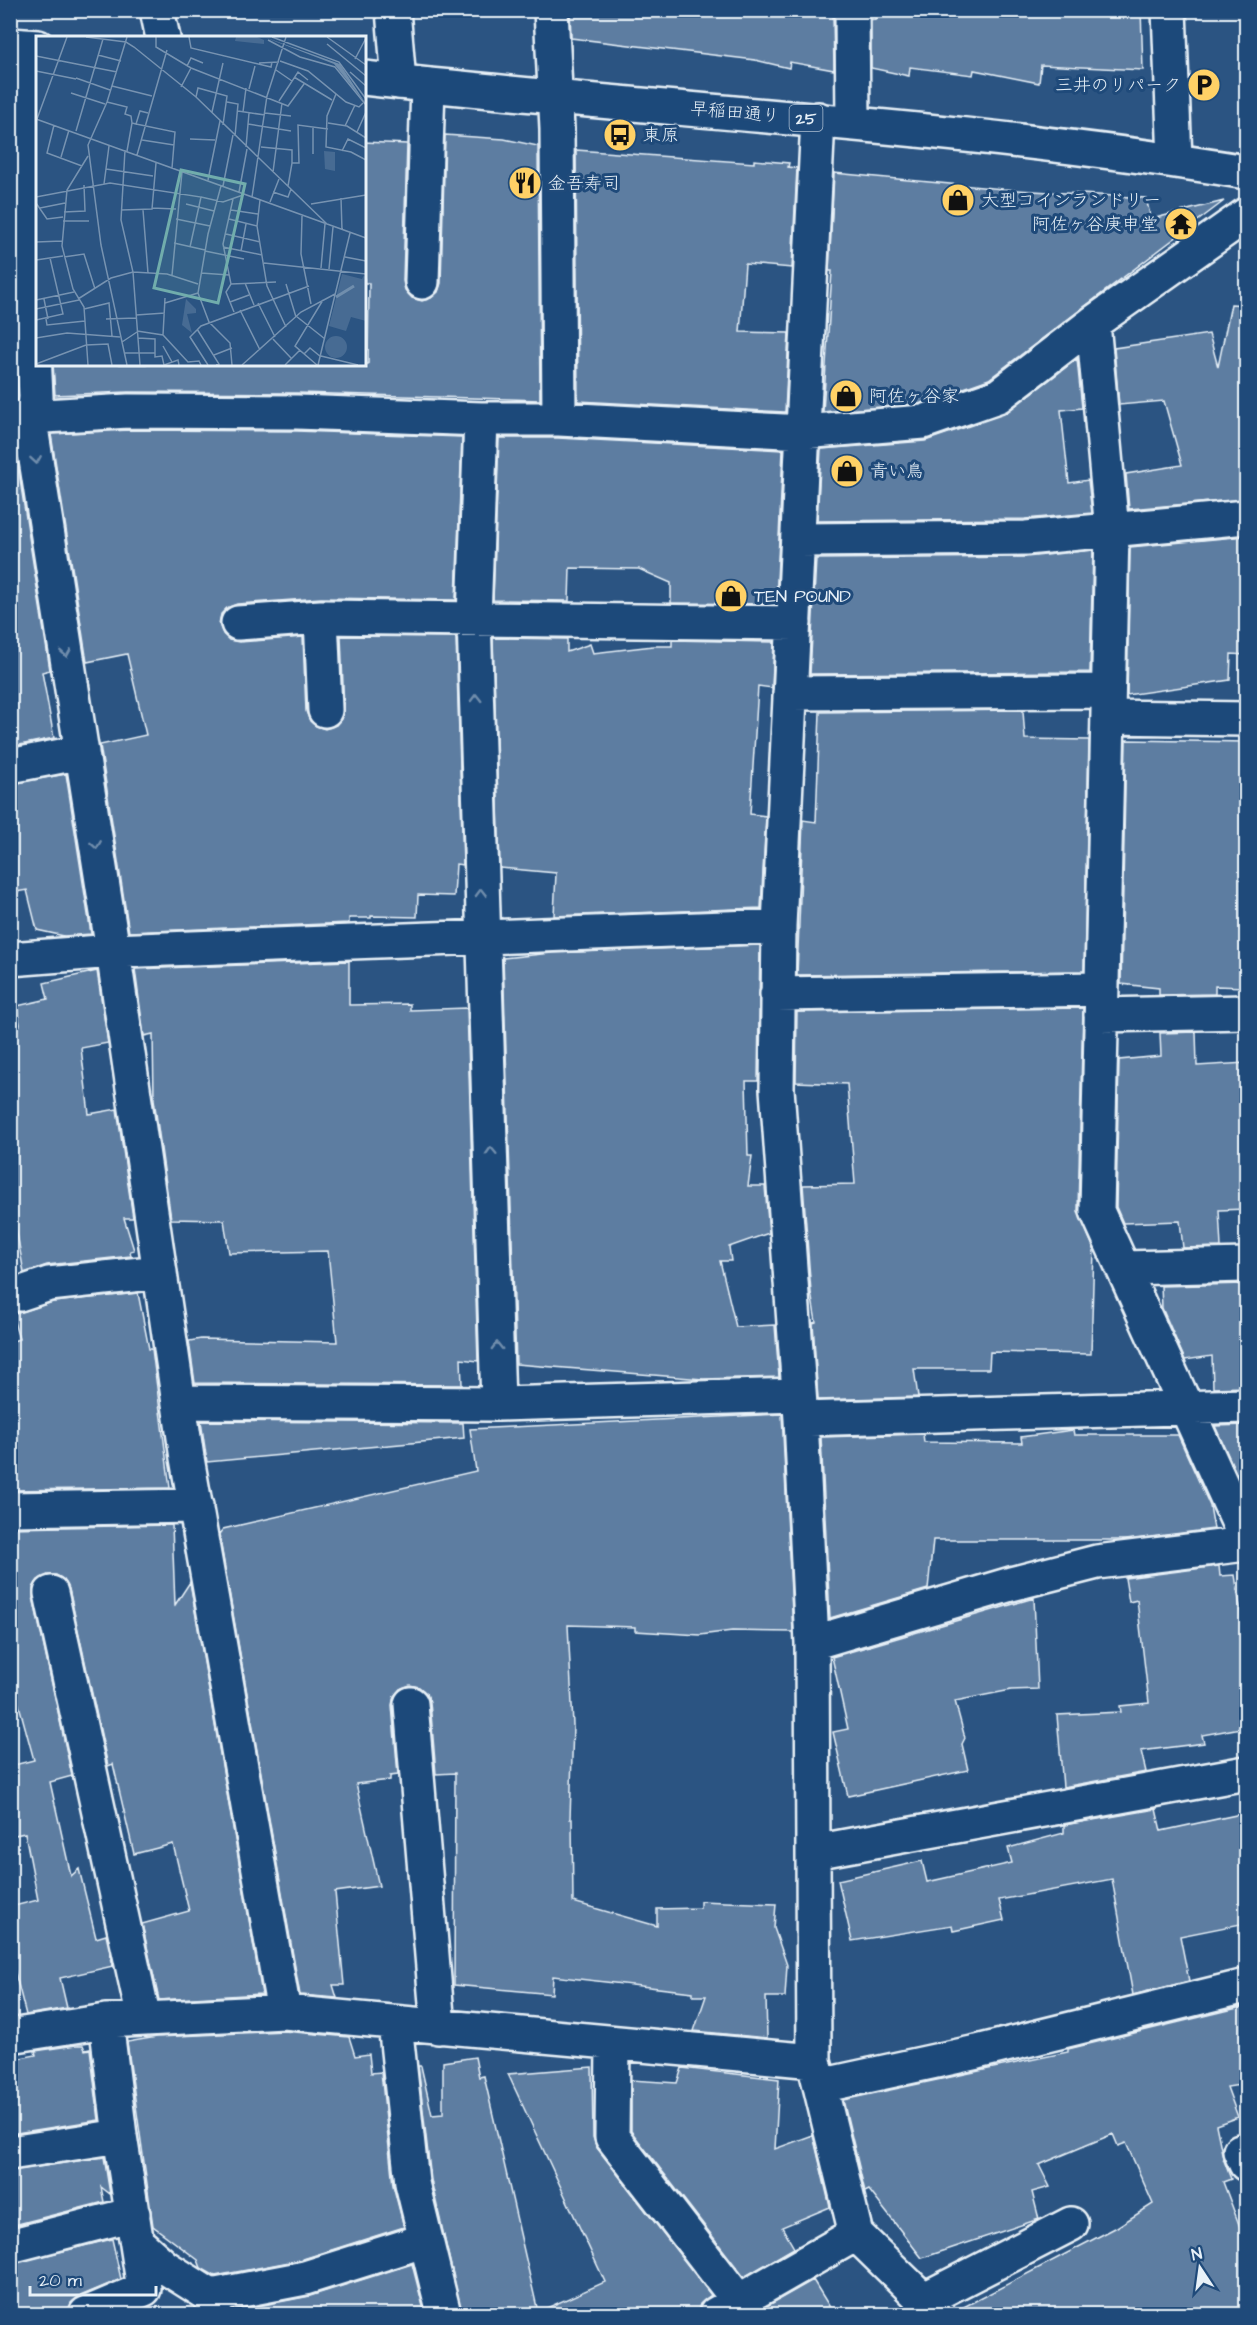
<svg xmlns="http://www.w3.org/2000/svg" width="1257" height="2325" font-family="'Architects Daughter','Klee One',sans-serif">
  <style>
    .building { fill: #5d7da1; stroke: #e8f1f8; stroke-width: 1.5 }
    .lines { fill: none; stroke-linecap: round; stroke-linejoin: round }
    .minor-casing { stroke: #e8f1f8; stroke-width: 38 }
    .major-casing { stroke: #e8f1f8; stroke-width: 38 }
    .minor { stroke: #1f4a7a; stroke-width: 33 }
    .major { stroke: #1f4a7a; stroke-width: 33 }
    .oneway { stroke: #6f8dac }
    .labels { text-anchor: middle; stroke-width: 6; stroke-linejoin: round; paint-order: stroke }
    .shield { fill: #1f4a7a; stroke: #acbfd2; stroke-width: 1.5 }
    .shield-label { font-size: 16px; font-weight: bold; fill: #e8f1f8 }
    .poi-label { font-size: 18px; fill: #e8f1f8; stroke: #1f4a7a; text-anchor: start }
    .street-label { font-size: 18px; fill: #e8f1f8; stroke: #1f4a7a }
    .inset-river { fill: none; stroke: #708ead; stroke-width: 3 }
    .inset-road { fill: none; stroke: #7793b1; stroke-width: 1.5 }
    .view { fill: #71adac; fill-opacity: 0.15; stroke: #71adac; stroke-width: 3 }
    .inset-edge { fill: none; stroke: #e8f1f8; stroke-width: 3 }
  </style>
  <rect width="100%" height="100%" fill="#2b5482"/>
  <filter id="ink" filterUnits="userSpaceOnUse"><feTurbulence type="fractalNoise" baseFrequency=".0167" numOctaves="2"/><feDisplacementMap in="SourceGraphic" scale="12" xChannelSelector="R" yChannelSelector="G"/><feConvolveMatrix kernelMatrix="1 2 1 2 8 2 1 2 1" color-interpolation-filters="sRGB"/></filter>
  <g filter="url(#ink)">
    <path class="building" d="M570,10H787L833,15L834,70L790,62L789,68L755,60L571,38Z
      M876,10H1141L1143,70L1041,65L1039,83L974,70L973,75L910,67L909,76L871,68V19L875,20Z
      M445,135L504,139L538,146L540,400L298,393L128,392L55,395L53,364H368L369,283H364V142L407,144L403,281L405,290L412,298L422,301L431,298L438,292L441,283Z
      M576,150L754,163V160L789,163L788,167L797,168L792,268L745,264L740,332L789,333L785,412L578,401Z
      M834,173L1003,189L1146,198L1151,219L1224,201L989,379L919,404L823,412L832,271H829Z
      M1231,304L1246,305V499L1129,509L1126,474L1182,465L1164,401L1119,405L1114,348L1209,334L1218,367Z
      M1077,359L1082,408L1061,410L1069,483L1088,480L1092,513L1025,519L817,521L821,449L925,441L1004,414Z
      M129,430L297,431L462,437L456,600L321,598L237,604L227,608L221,614L219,624L223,634L229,640L239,642L303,637L306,711L310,721L316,726L325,729L336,725L341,719L344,710L341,636L456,637L463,865L456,864L454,896L418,895L417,917L371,916V918H349V923L129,932L100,745L146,735L127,654L87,662L51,434Z
      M499,438H558L783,450L776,604L671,603V583L639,569L570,568L569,601L493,600Z
      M14,442L50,670L42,672L54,738L10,747V443Z
      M1246,536V655L1231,654L1230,680L1127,695L1130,547Z
      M1093,550L1090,672L810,674L816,559L1026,557Z
      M493,638L567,639V652L590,644L593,653L653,646H672V640L774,642L772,688L758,686L750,814L766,816L761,908L554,916L556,873L500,868Z
      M1026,710L1023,711L1025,739L1089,740L1084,971L797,975L803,820L816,822L820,712Z
      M1126,740L1246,742V987L1215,986V994L1159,995V988L1121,984Z
      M66,774L91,934L64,936L37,930L27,890L10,893V784Z
      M760,945L758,1081H746L748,1156H752L748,1186H765L769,1233L729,1247L731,1261H720L736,1327L775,1325L779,1377L703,1379L516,1364L503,958L552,953Z
      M349,961V1005L410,1004V1010L467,1008L478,1361L461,1359L462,1385L195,1383L189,1341L201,1339L337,1342L328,1251L229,1253L224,1220L171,1219L154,1099L153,1034L144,1036L135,969Z
      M97,971L108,1043L81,1048L89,1114L117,1109L133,1218H124L134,1250L130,1251L131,1256L47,1265L24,1273L10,1194V1027L20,1025L17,1006L48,999L44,983Z
      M1083,1008L1078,1211L1094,1249L1091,1354L990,1352L989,1369H914L918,1397L818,1400L813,1323L816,1322L811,1292L803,1185L855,1184L847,1084L796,1082L797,1012Z
      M1196,1032L1197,1066L1246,1063V1209L1219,1210L1221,1247L1183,1248L1180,1221L1123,1223L1116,1207L1119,1060L1161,1056L1160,1033Z
      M1246,1284V1387L1213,1388L1212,1356L1185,1360L1162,1308L1161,1286Z
      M138,1293L149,1349H152L170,1488L10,1490V1342L19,1339L12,1315L53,1302Z
      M782,1414L793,1632L732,1631L700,1635L635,1631V1627L568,1625L573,1725L570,1819H572L573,1902L657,1926V1909L700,1908V1901L776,1904L774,1928L787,1965L785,1997H766L767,2038L694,2031L706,1996H693V1992L553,1976L552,1994L454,1985L455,1773L436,1774L430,1702L427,1694L419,1687L410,1685L400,1689L394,1696L392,1705L398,1775L390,1776V1780L356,1784L379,1886L335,1892L344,1985H333L337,1998L300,1995L219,1534L223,1529L476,1471L470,1429Z
      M201,1421L463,1423L464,1438L207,1462Z
      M1246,1425V1495L1215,1426Z
      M1073,1430L1074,1435H1178L1210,1506L1214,1529L1126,1540H933L928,1589L830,1618L821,1437L923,1434L924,1442L1022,1443L1021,1437Z
      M172,1525L175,1605L190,1582L262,1994L159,2000L142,1924L189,1911L173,1844L134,1854L113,1764L108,1766L69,1589L64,1580L56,1575H48L38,1580L33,1588V1597L72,1776L50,1782L71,1876L79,1869L96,1938L106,1935L113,1966L60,1978L67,2008L26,2015L10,1953V1907L38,1900L25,1833L10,1836V1766L34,1760L10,1672V1528Z
      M1219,1566L1220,1576L1235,1575L1242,1620L1246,1619V1727L1202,1735L1204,1743L1141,1751L1146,1772L1063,1787L1057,1715L1121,1712L1120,1706L1149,1703L1137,1600L1129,1602L1125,1578Z
      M1034,1598L1038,1689L1011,1690L955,1701L965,1738L962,1744L968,1770L848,1796L833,1732L848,1729L832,1657Z
      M1156,1809L1161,1831L1241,1814L1246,1834V1923L1180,1936L1189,1981L1133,1995L1112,1879L999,1900L1004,1920L953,1931L952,1925L852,1941L838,1880L922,1861L927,1882L1012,1863L1008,1848L1064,1833V1825Z
      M1246,2006V2084L1227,2087L1238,2117L1216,2125L1223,2158L1231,2179L1223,2182L1246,2243V2314H956V2311L1117,2227L1153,2204L1126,2143L1118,2146L1113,2134L1039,2165L1050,2187L1032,2192L1039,2219L922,2258L869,2190L865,2192L843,2100L1068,2052V2049Z
      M284,2031L349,2037L355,2056L369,2054L371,2073L381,2072L393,2185L404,2227L300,2260L215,2276L201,2268L198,2260L153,2226L127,2042L157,2037Z
      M76,2045H83L85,2050L90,2049L99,2120L10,2134V2060L36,2055L35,2051Z
      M475,2057L479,2077L484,2076L538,2312L605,2282L508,2074L592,2067L593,2137L597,2148L711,2295L700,2304L697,2314H462L431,2180L418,2066H421L432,2115L443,2114V2062Z
      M682,2068L779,2079L775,2149L813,2135L830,2207L782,2227L794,2248L744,2277L631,2131V2080L677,2083Z
      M104,2157L110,2194L101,2187L104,2202L10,2226V2171Z
      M112,2239L121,2279L78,2297L71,2303L68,2314H10V2264Z
      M412,2264L425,2314H233V2311L310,2296Z
      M813,2280L834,2314H753Z"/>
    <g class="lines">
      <g class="minor-casing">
        <path id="minor" d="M157,10L163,38
          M393,10L399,82
          M551,10L557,129L559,419
          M852,10L853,122
          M1169,10L1175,160
          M20,46L36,397L32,434L113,951L187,1458L284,2012
          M818,119L779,926L777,1089L801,1419L812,1643L814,2061L856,2234L938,2314
          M422,282L428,85
          M1093,323L1112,531L1097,1211L1246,1539
          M12,418L128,411L297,412L481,419L474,618L498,1404
          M481,419H559L803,432L923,422L998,396L1093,323L1246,215
          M799,540L1026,538L1246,517
          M321,617L325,710
          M238,623L321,617L794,623
          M790,693L1106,691
          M1108,717L1246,719
          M10,766L82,752
          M10,959L113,951L779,926
          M777,994L1101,989
          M1101,1015L1246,1012
          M1124,1268L1246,1265
          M10,1294H19L49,1284L160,1272
          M179,1402L498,1404L799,1395
          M801,1419L1246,1406
          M10,1509L196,1506
          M51,1593L144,2019
          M812,1643L1011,1584L1097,1562L1246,1544
          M411,1704L438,2027
          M814,1852L1246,1773
          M395,2023L412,2183L444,2314
          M10,2036L106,2021L284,2012L814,2061
          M613,2043L612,2137L738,2300
          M820,2086L977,2052L1246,1986
          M1240,2151L1246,2164
          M10,2153L120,2136
          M138,2243L165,2267L211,2296L215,2314
          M10,2246L133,2214
          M211,2296L305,2278L426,2240
          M923,2300L1071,2224
          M86,2314L144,2289L120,2136L106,2021
          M716,2314L856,2234"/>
      </g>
      <g class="major-casing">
        <path id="major" d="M10,45L38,47
          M364,78C658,111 954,124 1246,172"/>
      </g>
      <use href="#minor" class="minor"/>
      <use href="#major" class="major"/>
    </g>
    <defs><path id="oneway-chevron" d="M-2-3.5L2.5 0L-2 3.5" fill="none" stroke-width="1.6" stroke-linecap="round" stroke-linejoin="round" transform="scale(1.5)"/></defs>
    <g class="oneway">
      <use href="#oneway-chevron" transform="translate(36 460) rotate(81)"/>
      <use href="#oneway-chevron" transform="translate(66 653) rotate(81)"/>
      <use href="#oneway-chevron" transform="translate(476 698) rotate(-91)"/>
      <use href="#oneway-chevron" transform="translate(96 845) rotate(81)"/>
      <use href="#oneway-chevron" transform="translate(481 893) rotate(-91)"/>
      <use href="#oneway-chevron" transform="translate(491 1151) rotate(-92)"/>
      <use href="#oneway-chevron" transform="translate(497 1346) rotate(-91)"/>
    </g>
  </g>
  <defs>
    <g id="parking-disc" transform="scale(1.725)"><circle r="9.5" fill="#ffd166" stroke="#1f4a7a"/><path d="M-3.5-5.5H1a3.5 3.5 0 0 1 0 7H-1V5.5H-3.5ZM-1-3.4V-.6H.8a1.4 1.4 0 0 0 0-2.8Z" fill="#111"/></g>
    <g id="bus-disc" transform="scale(1.725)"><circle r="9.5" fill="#ffd166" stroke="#1f4a7a"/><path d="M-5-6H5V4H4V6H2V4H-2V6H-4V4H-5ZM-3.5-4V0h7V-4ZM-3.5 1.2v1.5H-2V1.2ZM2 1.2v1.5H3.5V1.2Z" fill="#111"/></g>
    <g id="restaurant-disc" transform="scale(1.725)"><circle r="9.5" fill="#ffd166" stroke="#1f4a7a"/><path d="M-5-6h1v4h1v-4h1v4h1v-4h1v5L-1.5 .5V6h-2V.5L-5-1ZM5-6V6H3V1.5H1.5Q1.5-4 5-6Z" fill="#111"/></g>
    <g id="shop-disc" transform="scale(1.725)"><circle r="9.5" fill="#ffd166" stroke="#1f4a7a"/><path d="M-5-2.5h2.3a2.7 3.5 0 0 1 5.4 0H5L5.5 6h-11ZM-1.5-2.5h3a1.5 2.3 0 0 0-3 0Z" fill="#111"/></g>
    <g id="temple-disc" transform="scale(1.725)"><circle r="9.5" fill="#ffd166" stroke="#1f4a7a"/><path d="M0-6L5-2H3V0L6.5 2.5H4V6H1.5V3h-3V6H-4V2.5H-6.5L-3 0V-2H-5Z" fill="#111"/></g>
  </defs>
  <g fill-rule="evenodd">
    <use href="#parking-disc" x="1204" y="85"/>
    <use href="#bus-disc" x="620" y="135"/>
    <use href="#restaurant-disc" x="525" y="183"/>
    <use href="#shop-disc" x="958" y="200"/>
    <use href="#temple-disc" x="1181" y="224"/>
    <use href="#shop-disc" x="846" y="396"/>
    <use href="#shop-disc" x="847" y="471"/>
    <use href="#shop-disc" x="731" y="596"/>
  </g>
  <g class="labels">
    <rect class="shield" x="789.5" y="105" width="33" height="26" rx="4.5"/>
    <g class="shield-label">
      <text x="806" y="124">25</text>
    </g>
    <g class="poi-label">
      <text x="1181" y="91" text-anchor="end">三井のリパーク</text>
      <text x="643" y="141">東原</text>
      <text x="548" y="189">金吾寿司</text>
      <text x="981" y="206">大型コインランドリー</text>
      <text x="1158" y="230" text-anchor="end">阿佐ヶ谷庚申堂</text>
      <text x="869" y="402">阿佐ヶ谷家</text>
      <text x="870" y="477">青い鳥</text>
      <text x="754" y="602">TEN POUND</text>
    </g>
    <g class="street-label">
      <text transform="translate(735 112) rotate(5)" y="6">早稲田通り</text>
    </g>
  </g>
  <g transform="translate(36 36)">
    <rect width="330" height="330" fill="#2b5482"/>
    <path d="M200,1H221L228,4V8L199,5ZM288,115L299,116V135L289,133ZM306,238L326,243L328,239L330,243V285L315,281L310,295L293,290ZM150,263L160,273V277L151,278L156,297L146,289ZM289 311a11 11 0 1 1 22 0a11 11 0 1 1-22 0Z" fill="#476b93"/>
    <path d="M228,1L304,28L330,68L298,28Z" fill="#708ead"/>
    <path class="inset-river" d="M300,261L318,250"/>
    <path class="inset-road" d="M50,1L90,6L98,11L160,61L291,188M120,1V11L155,32L252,70L268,48M153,1L155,12L235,31L236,26M236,1L303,26L330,63M291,1L330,29M232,4L264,21L299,31L330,69M291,8L330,40M62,19L85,25M0,20L81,36M319,23L330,2M244,25L272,35L310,66L323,71L327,67M223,27L243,26M151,30L155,22L167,27M240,34L256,45M0,35L40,43M314,36L330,50M258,41L296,64M40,42L74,54M76,50L116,60M145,51L155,32M213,53L219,30M35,57L69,68M300,58L291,80L290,111L315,116L330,124M160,61L162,52L191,60L187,89M243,65L262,36L272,44M71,66L91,71L89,78L95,80L96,87L100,88L104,75L112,77M191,66L202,68L199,100M202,75L229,79M176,76L187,27M207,76L210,52M229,77L255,80M0,83L330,202M1,83L31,1M292,87L311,90L330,102M100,88L139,96L136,132M212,88L255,95M18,89L11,117L46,130M309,90L319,69M40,95L67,3M321,96L330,76M154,103L179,104M106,104L138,109M210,111L213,77M225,111L256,114V127M89,114L85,184L97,236L104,329M91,115L96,87M306,115L312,103L330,112M277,118V91M101,119L131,14M52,120L31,154L26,210L37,253L48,271L52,329M25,121L33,94M70,133L117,140M237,136L246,67M172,144L184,85M68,148L73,110M185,150L172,198L162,257L173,286L194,307L196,329M187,150L197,99M252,150L256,127H263L262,89L292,93M203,156L211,113M237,156L252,161L255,153M0,161L74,147L165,161L154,211M165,161L187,166L207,159M216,161L231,60L250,1M305,162L306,194M197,163L187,208L195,248L190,256L198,276M224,164L221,190L231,250L250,291M234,166L243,143M0,167L11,183L27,181M150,168L178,175M275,168L330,159M4,172L29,167M116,172L140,173M85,174L116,173L120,127M107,174L112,237M195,174L222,178M28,176L49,175L48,149M266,180L265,218L275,268M140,183L174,190M193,183L221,190M27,185H53M190,198L224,206M0,206L26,205M138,207L169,214M187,211L226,219M169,215L208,223M205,215L210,188M28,221L48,218L59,253M309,221L330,225M0,224L27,220M228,227L330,238M285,232L289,188M293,233L297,191M165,237L193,239M136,239L146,136M209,247L218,269M195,248L240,246M250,248L260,281M8,263L12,283M42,263L75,242L97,236L131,238L162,248M0,264L38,256M194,266L213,259M129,267L162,257M222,267L239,301M0,273L43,264M48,273L73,267L76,300M204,274L224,314M100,279L129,277M260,280L289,303M10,283L11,289L49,285M70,283L100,282M0,284L27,278L14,222M161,293L183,328L180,329M101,295L127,299L152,326L163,325L165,329M127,299L129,262M0,302L31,297L84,301M102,302L119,303V321L126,320L128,329L142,324L143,329M237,303L255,322M86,306L101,296M127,310L136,326M89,317H119M268,318L274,312L285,321M178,319L196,312M285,320L322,329M0,328L50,309L72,308L76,329M91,329L65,209L52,109L71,66L91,1M172,329L154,301L165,290L273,250M206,329L265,276L299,258M249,329L264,314M281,329L259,310L287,264M282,329L314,197"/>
    <path class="view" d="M145,134L209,148L182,267L118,252Z"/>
    <rect width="330" height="330" class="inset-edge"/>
  </g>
  <rect width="1257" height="2325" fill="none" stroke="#1f4a7a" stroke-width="36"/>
  <rect x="18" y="18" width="1221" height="2289" fill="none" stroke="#e8f1f8" stroke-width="2" filter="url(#ink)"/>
  <g transform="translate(1200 2268) rotate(347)" stroke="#1f4a7a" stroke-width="4.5" paint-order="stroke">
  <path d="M0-4.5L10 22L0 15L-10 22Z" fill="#e8f1f8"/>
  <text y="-9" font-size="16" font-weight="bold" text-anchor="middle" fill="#e8f1f8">N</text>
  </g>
  <path d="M30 2286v9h126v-9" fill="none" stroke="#e8f1f8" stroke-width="3"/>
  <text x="39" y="2286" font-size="18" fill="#e8f1f8" stroke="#1f4a7a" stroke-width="4.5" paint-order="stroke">20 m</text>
</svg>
